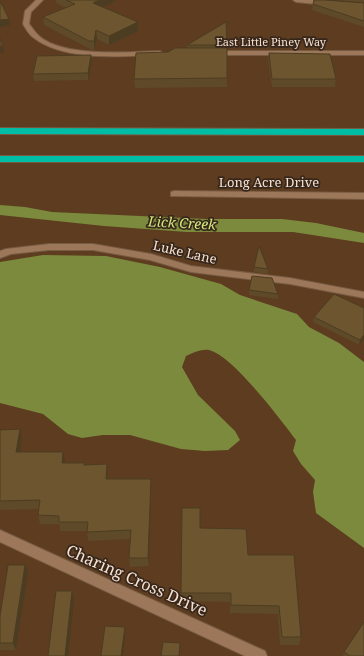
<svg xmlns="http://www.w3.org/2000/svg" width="364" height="656" font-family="'Noto Serif',serif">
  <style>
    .water { fill: #7b8a3c }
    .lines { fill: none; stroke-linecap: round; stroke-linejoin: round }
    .minor-casing { stroke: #775b42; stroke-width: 2 }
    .highway-casing { stroke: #775b42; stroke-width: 2 }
    .minor { fill: #9c775a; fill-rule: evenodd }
    .highway { fill: #00bea5; fill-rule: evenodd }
    .wall { fill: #5e4a28 }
    .shaded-wall { fill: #4c3c21 }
    .building { fill: #6d562f; stroke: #4c3c21 }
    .labels { text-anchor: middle; stroke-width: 3.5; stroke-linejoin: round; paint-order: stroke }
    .far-street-label { font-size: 11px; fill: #f6e1d1; stroke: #37271b }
    .street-label { font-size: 13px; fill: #f6e1d1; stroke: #37271b }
    .water-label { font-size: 14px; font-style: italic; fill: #d2e87d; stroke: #37271b }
    .near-street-label { font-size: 16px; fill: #f6e1d1; stroke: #37271b }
  </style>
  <rect width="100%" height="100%" fill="#5d3c20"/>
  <path class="water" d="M0,205L25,207L52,212L206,219H282L316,223L364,233V243L293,232H187L104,226L0,215Z
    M43,255L106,256L160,267L221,284L240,295L297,314L309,327L339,343L364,362V548L316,513L313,492L315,480L301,464L293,451L296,440C281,420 232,355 209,350C201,349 193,353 186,356L182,367L198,395L235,431L240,440L228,450L205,451L181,449L130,435H103L82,438L68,434L43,414L0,403V262Z"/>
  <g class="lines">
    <g class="minor-casing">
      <path id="minor" d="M36,0H43L31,12L29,24C32,27 34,31 37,34C59,58 129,52 160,51L163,53L160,55C122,56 66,62 34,38C29,35 26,29 23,24L25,11Z
        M293,0H315L329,3L326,5L296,2Z
        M364,51V55H214L211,53L214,51Z
        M174,191L364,193V199L171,196V192Z
        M49,244H93L151,254L191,266L290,278L364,292V298L290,284L191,272L150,260L93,250H49L11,254L0,258V251L6,249Z
        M0,530L265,651L267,656H245L0,542Z"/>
    </g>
    <g class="highway-casing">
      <path id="highway" d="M0,128L364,129V135L0,134Z
        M0,156H364V162H0Z"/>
    </g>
    <use href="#minor" class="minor"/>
    <use href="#highway" class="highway"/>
  </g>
  <path class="wall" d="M56,0H115L116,1L102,7L138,22V31L109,45L97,39L94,50L90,49L44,25L43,17L66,8L56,3Z
    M314,0L364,3V27L312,10Z
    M333,0H364V2Z
    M226,22L227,87L135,88L134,79L168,52L187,48V45Z
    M269,53L336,79L335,87H272L268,60Z
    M92,62L88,80L34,81L33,74Z
    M254,267L268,269V274L254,272Z
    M249,290L278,294V299L249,295Z
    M314,317L364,339L359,345L313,322Z
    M0,430L22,438L20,452L65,461V463L84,465L107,464L108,473V479L151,488L149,566L130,567L129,558L130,539L88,541L87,531H60L59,524H40L38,515L39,509L0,510Z
    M182,508L200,528L248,555L301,637L299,645H280L278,614L230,613V602L181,601Z
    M28,573L16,650H0V616Z
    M344,652L364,656H343Z"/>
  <path class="shaded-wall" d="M99,0H115L116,1L94,11L93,3Z
    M9,19L10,25L0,27V20Z
    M138,22V31L109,45V36Z
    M96,30L97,39L94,50V41Z
    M0,46H3L4,52L0,53Z
    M91,55L92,62L88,80V73Z
    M364,335V339L359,345L360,340Z
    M20,429L22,438L19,461L16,452Z
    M63,452L65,461L63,472L62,463Z
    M107,464L108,473L107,488L106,479Z
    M151,479V488L149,566L148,558Z
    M25,565L28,573L16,650L13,643Z
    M72,591L74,600L68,656H65Z
    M125,627V635L123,656H121Z"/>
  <path class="building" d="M66,0H99L93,3L138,22L109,36L96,30L94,41H89L43,17L75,4Z
    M314,0H325L364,3V21L313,4Z
    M0,1L9,19L0,20Z
    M226,22L227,45H187Z
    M0,38L3,46H0Z
    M175,48H227V78L134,79L136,53L168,52Z
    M269,53L330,54L336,79H272Z
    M91,55L88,73L33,74L37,56Z
    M259,246L268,269L254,267Z
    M252,276L272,278L278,294L249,290Z
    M334,294L364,308V335L360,340L314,317Z
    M20,429L16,452H63L62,463H84V465L107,464L106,479H151L148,558H129L131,530L87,532L88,522H59V516L38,515L40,500L0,501V430Z
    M182,508H200V528L246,529L248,555H294L301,637H282L279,606L231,605V593H181Z
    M8,565H25L13,643H0V616Z
    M56,591H72L65,656H48Z
    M364,622V656H350L344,652Z
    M105,626L125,627L121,656H101Z
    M163,642L180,643L179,656H161Z"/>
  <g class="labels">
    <g class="far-street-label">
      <text x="271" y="46">East Little Piney Way</text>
    </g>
    <g class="street-label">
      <text x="269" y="187">Long Acre Drive</text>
      <text transform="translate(185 252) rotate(13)" y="5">Luke Lane</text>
    </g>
    <g class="water-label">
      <text transform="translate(182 223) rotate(3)" y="5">Lick Creek</text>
    </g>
    <g class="near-street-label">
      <text transform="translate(137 580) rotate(24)" y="6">Charing Cross Drive</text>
    </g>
  </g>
</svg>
